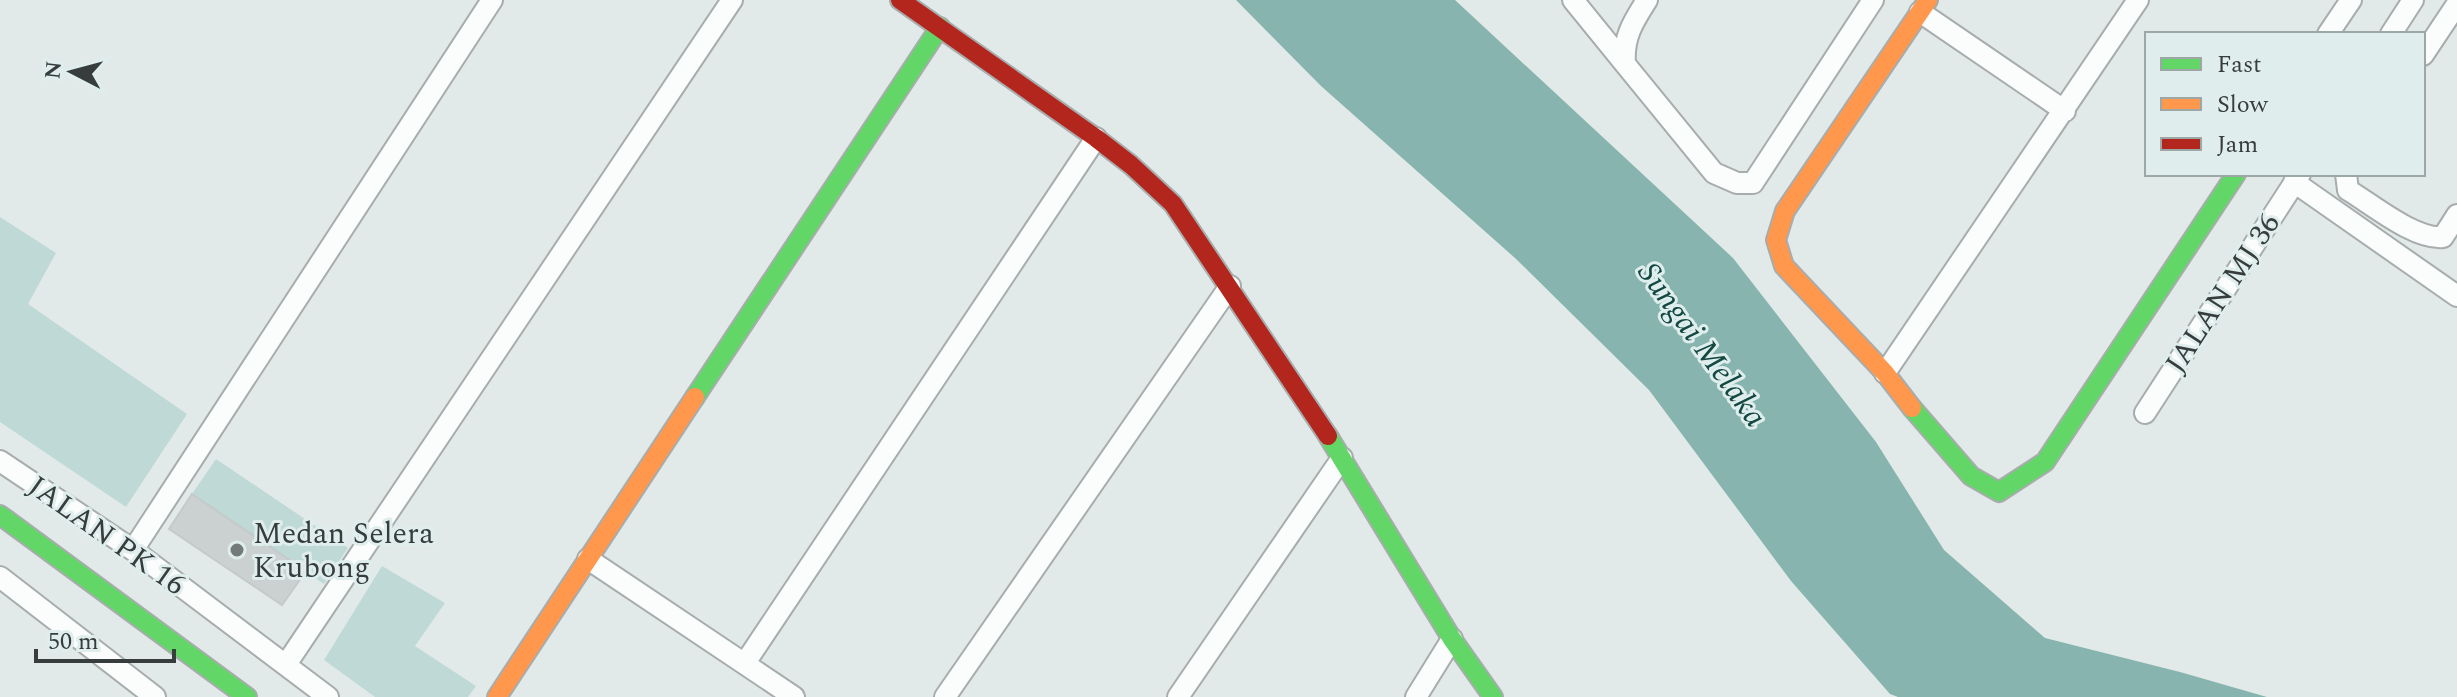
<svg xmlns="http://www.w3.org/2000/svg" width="2457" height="697" font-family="Spectral,serif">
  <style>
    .green { fill: #bfdad6 }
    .water { fill: #88b4af }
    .building { fill: #cbd1d0; stroke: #c4caca; stroke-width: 2 }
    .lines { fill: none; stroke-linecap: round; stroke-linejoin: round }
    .street-casing { stroke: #a7acac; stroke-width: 24 }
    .fast-casing { stroke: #a7acac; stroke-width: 22 }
    .slow-casing { stroke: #a7acac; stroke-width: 22 }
    .jam-casing { stroke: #a7acac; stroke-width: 22 }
    .street { stroke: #fbfcfc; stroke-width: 20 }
    .fast { stroke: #63d668; stroke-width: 18 }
    .slow { stroke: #ff974d; stroke-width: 18 }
    .jam { stroke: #b3261e; stroke-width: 18 }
    .poi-dot { fill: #737a79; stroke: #dfeeec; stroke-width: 3 }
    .labels { text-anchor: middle; stroke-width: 6; stroke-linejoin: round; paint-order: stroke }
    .street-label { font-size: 30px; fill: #373d3c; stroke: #dfeeec }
    .poi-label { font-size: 30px; fill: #373d3c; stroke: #dfeeec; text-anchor: start }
    .water-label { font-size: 32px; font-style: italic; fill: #134843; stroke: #dfeeec }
  </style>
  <rect width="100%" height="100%" fill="#e2eae9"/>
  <path class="green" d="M0,217L56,253L28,304L187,414L126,507L0,422Z
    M216,459L348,548L324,584L192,494Z
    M382,566L445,603L415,646L476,686L468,697H375L324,660Z"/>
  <path class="water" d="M1236,0H1455L1733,258L1876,442L1944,550L2045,638L2180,672L2267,697H1898L1890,694L1791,581L1649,390L1515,258L1321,86Z"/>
  <path class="building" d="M192,494L306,571L282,605L169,529Z"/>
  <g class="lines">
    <g class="street-casing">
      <path id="street" d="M1573,0L1625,64
        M1647,0C1633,22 1623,37 1625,64L1714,173L1737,183H1753L1873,0
        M1920,12L2065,111
        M2328,34L2351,0
        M2391,34L2413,0
        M2423,55L2457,4
        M2346,174L2348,190C2373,205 2415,240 2443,237L2457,215
        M2294,182L2457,296
        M1885,373L2138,0
        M2145,413L2300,174
        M0,461L133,550L328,697
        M133,550L492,0
        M588,559L794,697
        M0,577L155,697
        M287,663L732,0
        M745,663L1096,138
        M945,697L1230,286
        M1178,697L1342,458
        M1416,697L1452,639"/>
    </g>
    <g class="fast-casing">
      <path id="fast" d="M695,397L940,27
        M1912,408L1971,476L1999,492L2045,462L2236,174
        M1328,436L1452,639L1493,697
        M0,515L247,697"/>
    </g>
    <g class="slow-casing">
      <path id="slow" d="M1912,408L1885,373L1784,266L1776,240L1785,211L1928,0
        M497,697L695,397"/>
    </g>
    <g class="jam-casing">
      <path id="jam" d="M900,0L1096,138L1131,165L1173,204L1328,436"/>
    </g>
    <use href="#street" class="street"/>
    <use href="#fast" class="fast"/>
    <use href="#slow" class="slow"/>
    <use href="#jam" class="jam"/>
  </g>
  <circle class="poi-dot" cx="237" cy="550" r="8"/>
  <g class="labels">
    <g class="street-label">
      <text transform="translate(2222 293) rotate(-57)" y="10">JALAN MJ 36</text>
      <text transform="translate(107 535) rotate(35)" y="10">JALAN PK 16</text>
    </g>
    <g class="poi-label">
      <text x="253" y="543">Medan Selera<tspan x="253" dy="34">Krubong</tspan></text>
    </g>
    <g class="water-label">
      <text transform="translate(1703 344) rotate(54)" y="11">Sungai Melaka</text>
    </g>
  </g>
  <rect x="2145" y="32" width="280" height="144" fill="#dfeeec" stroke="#9ca7a6" stroke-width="2"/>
  <rect x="2161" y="58" width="40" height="12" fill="#63d668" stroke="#9ca7a6" stroke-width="2"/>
  <text x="2217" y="72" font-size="24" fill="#373d3c">Fast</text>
  <rect x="2161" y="98" width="40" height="12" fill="#ff974d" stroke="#9ca7a6" stroke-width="2"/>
  <text x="2217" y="112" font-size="24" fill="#373d3c">Slow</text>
  <rect x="2161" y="138" width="40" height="12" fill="#b3261e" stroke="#9ca7a6" stroke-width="2"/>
  <text x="2217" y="152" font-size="24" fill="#373d3c">Jam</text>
  <g transform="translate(72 72) rotate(276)" stroke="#dfeeec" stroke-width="6" paint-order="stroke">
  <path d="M0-6L14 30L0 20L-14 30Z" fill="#373d3c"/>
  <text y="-12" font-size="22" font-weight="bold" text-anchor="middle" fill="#373d3c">N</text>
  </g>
  <path d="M36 649v12h138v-12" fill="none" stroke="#373d3c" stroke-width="4"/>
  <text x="48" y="649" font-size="24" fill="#373d3c" stroke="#dfeeec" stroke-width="6" paint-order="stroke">50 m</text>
</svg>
